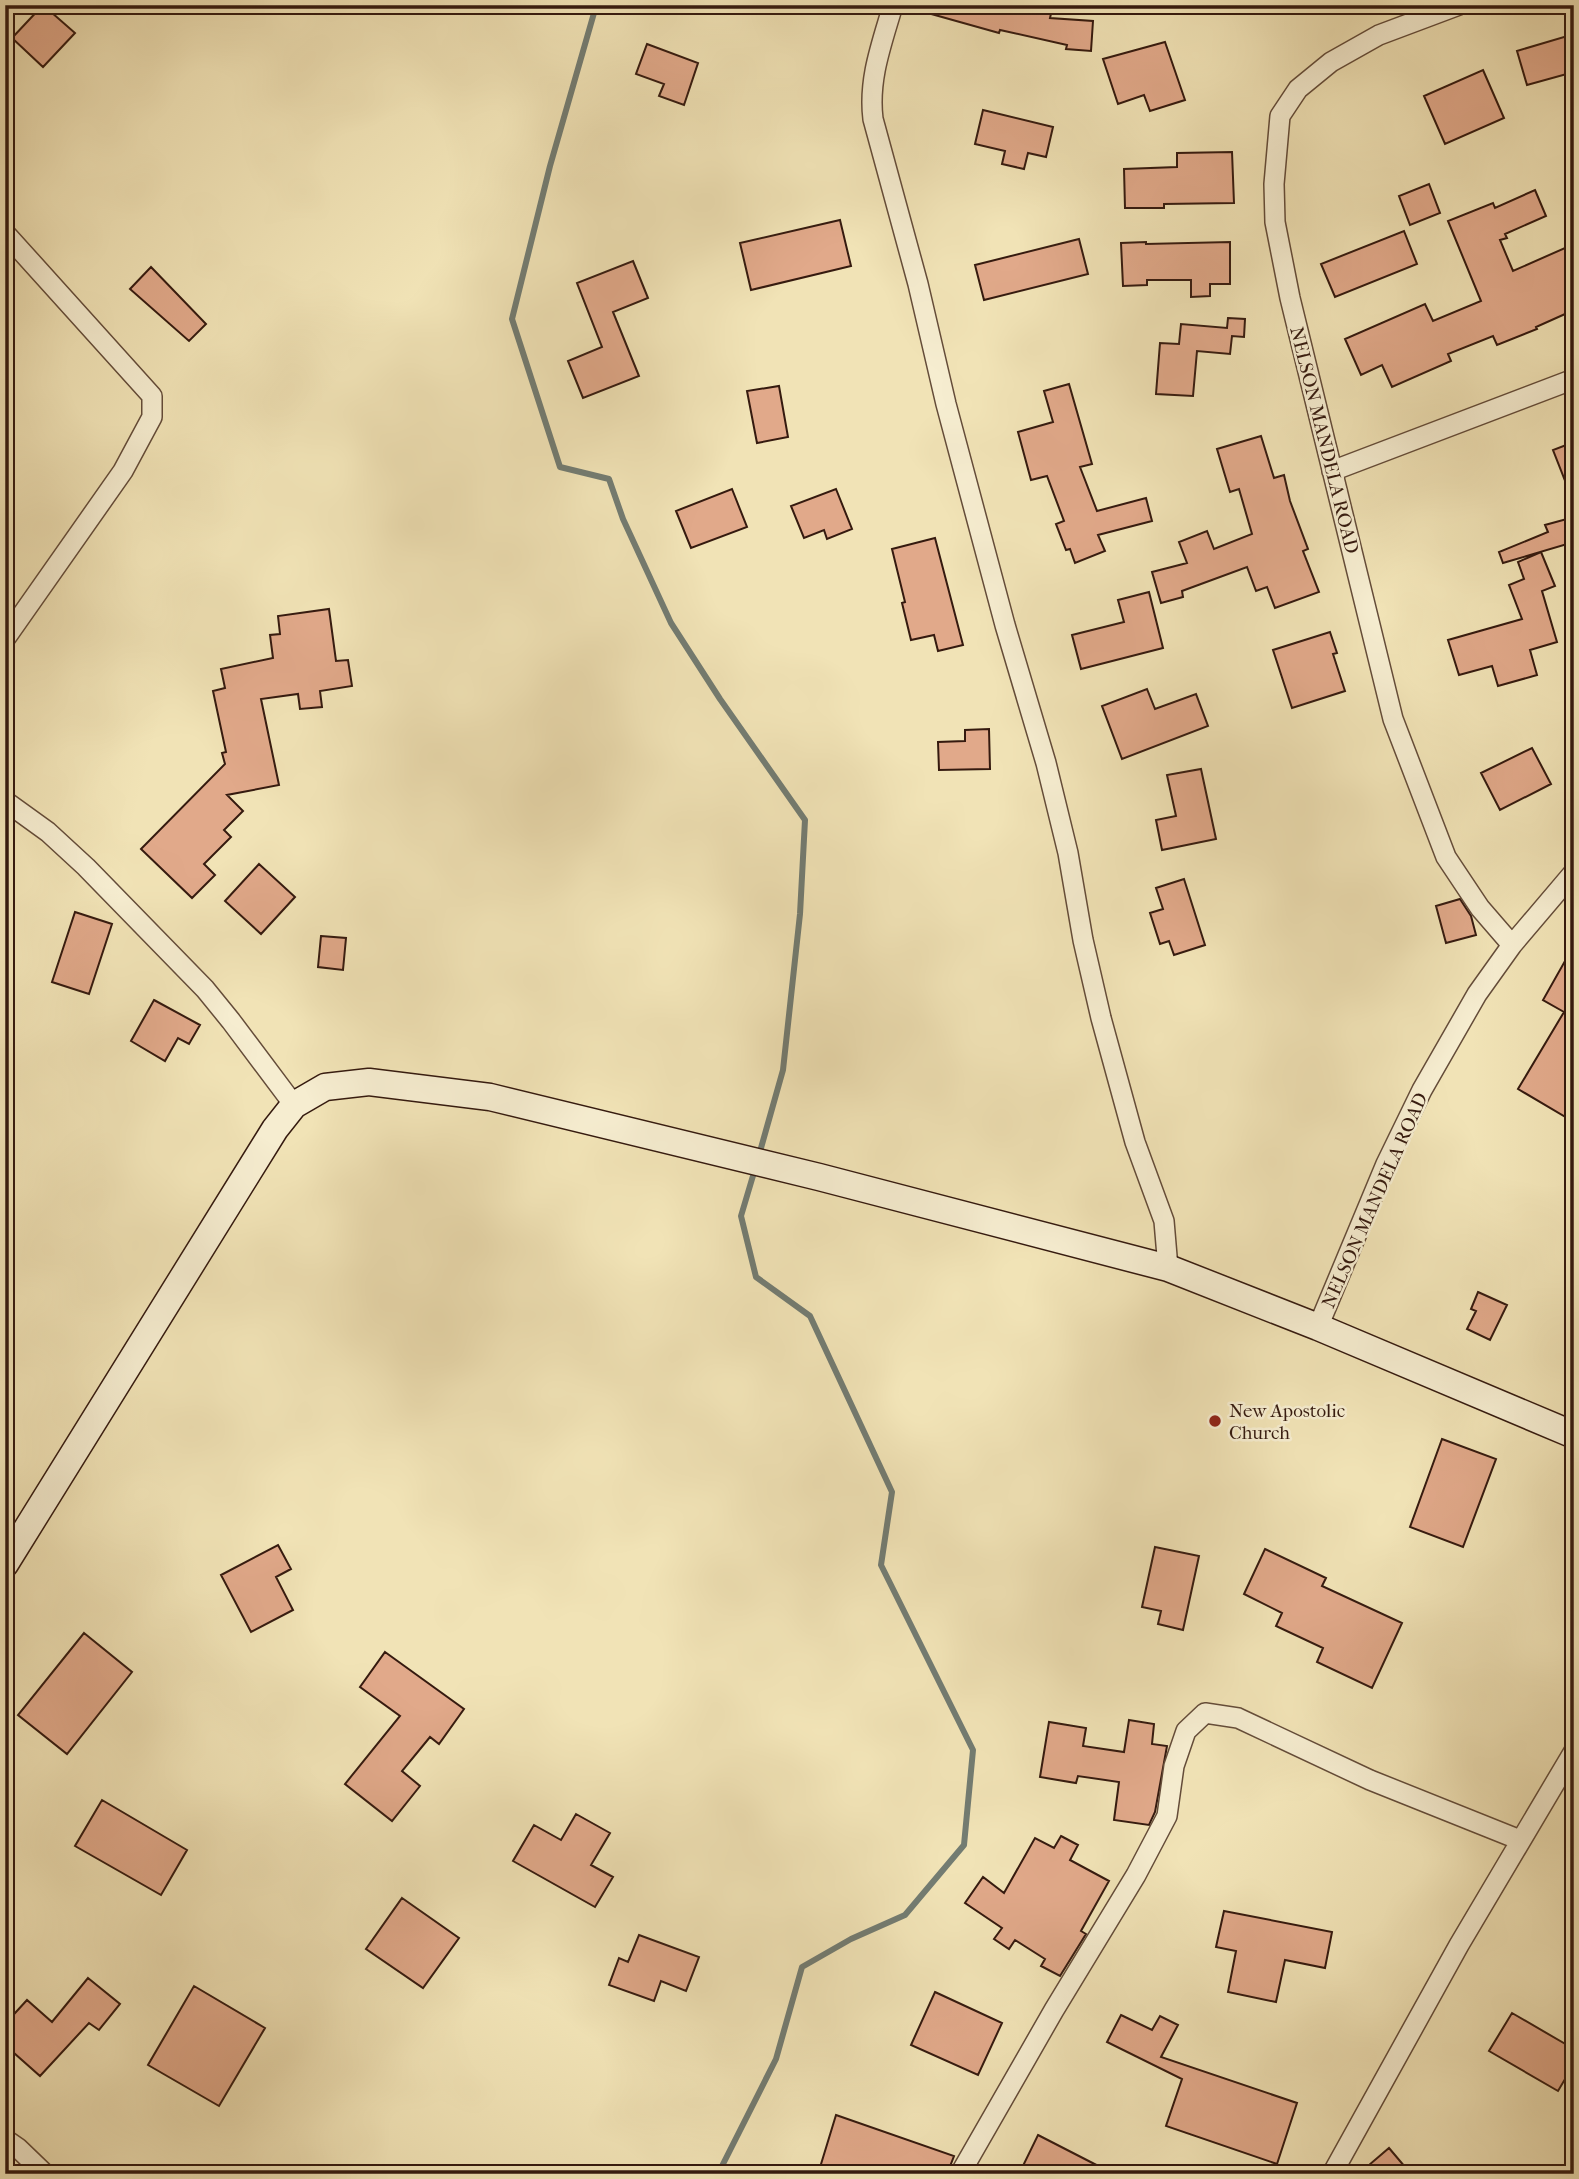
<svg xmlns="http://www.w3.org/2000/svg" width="1579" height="2179" font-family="'IM FELL French Canon',serif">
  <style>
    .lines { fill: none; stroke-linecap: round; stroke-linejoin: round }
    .stream { stroke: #737c72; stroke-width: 6 }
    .building { fill: #e1a98a; stroke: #351a0f; stroke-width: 2 }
    .street-casing { stroke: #644c39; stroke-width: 22 }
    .secondary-casing { stroke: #351a0f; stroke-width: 29 }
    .street { stroke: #f6edd0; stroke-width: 19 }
    .secondary { stroke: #f6edd0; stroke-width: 26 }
    .poi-dot { fill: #8f2418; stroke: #f6edd0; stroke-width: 2.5 }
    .labels { text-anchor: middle; stroke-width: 5; stroke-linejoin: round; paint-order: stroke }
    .street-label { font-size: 19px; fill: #351a0f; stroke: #f6edd0 }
    .poi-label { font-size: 19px; fill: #351a0f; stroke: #f6edd0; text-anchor: start }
  </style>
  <rect width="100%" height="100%" fill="#f1e3b6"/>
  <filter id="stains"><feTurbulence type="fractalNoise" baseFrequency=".00286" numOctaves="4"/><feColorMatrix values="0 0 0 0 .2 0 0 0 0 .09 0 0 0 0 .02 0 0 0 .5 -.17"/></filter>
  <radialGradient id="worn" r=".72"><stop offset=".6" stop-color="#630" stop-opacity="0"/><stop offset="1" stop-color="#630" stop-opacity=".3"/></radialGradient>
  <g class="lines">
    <path class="stream" d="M593,5L594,13L550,166L512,319L560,467L609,479L623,519L671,623L720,699L805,820L800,914L783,1070L759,1155
      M718,2174L776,2059L802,1967L851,1939L905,1915L964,1845L973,1750L881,1565L892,1492L810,1316L756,1277L741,1216L755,1169"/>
  </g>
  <path class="building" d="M43,5L75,33L43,67L12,38Z
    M918,5H1004L1023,10L1024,5H1053L1050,18L1093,21L1091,51L1066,49L1067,45L1000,30L999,33L917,10Z
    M1574,34V72L1527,85L1517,51Z
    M1165,42L1185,100L1150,111L1144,95L1118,104L1103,59Z
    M647,44L698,63L684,105L659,96L664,84L636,74Z
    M1483,70L1504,118L1445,144L1424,96Z
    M983,110L1053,127L1046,157L1028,153L1024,169L1002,164L1005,151L975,144Z
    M1232,152L1234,203L1164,204V208H1125L1124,169L1177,167V153Z
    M1429,184L1440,213L1410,225L1399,196Z
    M1535,190L1546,216L1505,234L1507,238L1500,240L1513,271L1574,244V310L1536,327L1537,329L1497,345L1493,336L1448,354L1451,361L1392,387L1382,365L1361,375L1345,339L1425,304L1433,321L1481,301L1448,221L1493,203L1495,208Z
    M840,220L851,266L751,290L740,243Z
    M1404,231L1417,264L1335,297L1321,264Z
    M1079,239L1088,274L984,300L975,265Z
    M1146,242V244L1230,242V284H1210V296L1191,297V280H1147V285L1123,286L1121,243Z
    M633,261L648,298L613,312L639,376L583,398L568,361L602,347L577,283Z
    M151,267L206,324L189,341L130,289Z
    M1228,318L1245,319L1244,337L1232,336L1230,354L1197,351L1193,396L1156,394L1160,343L1179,344L1181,324L1227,328Z
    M1069,384L1092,464L1080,467L1097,511L1146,498L1152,521L1098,535L1105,551L1075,563L1070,549L1066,550L1056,524L1064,521L1047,476L1031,480L1018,432L1053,422L1044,391Z
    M779,386L788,437L757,443L747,391Z
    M1261,436L1274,478L1284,475L1290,501L1308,549L1303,551L1319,592L1275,608L1267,587L1256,591L1247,567L1182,591L1183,597L1161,603L1152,572L1187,563L1179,542L1207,531L1214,549L1252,534L1239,489L1230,492L1217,449Z
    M1574,442V501H1573L1553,450Z
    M732,489L747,527L691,548L676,511Z
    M836,489L852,529L827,539L824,530L804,538L791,506Z
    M1574,517V542L1503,563L1499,552L1548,532L1545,525Z
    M935,538L963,645L938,651L934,635L911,640L902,603L905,602L892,549Z
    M1541,552L1555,586L1542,591L1557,642L1530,650L1537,675L1498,686L1492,666L1459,675L1448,640L1522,619L1509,585L1524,579L1518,562Z
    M1149,592L1163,648L1081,669L1072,635L1124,622L1118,600Z
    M329,609L336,661L348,660L352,686L320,691L322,707L300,709L298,694L261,699L279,785L227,795L243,811L224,830L231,837L204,864L215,875L192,898L141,849L225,764L222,753L226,752L213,691L225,688L221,669L273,658L270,635L280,634L278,616Z
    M1330,632L1337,653L1333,654L1345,691L1292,708L1273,650Z
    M1147,689L1155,709L1196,694L1208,726L1122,759L1102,706Z
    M989,729L990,769L939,770L938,742L965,741V730Z
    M1532,748L1551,784L1500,810L1481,773Z
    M1201,769L1216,839L1162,850L1156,820L1176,816L1167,775Z
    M259,864L295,897L261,934L225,901Z
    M1184,879L1205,945L1174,955L1169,941L1160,944L1150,913L1163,909L1156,888Z
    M1460,899L1471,916L1476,935L1446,943L1436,906Z
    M75,912L112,924L89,994L52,982Z
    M321,936L346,938L343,970L318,967Z
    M1574,945V1122L1518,1089L1564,1012L1543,1000Z
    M154,1000L200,1025L189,1044L178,1038L165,1061L131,1041Z
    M1478,1292L1507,1305L1490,1340L1467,1329L1476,1311L1471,1309Z
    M1442,1439L1496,1459L1463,1547L1410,1527Z
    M278,1545L291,1569L276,1577L293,1610L251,1632L221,1575Z
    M1155,1547L1199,1556L1183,1630L1158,1624L1161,1611L1142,1607Z
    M1265,1549L1326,1578L1322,1586L1402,1623L1372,1688L1317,1662L1323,1648L1276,1626L1282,1613L1244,1594Z
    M84,1633L132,1672L67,1754L18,1715Z
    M385,1652L464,1709L439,1744L430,1737L402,1771L420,1786L392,1821L345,1784L400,1716L360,1687Z
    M1129,1720L1154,1724L1152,1744L1167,1746L1155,1812L1149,1825L1114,1820L1119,1782L1078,1776L1076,1783L1040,1777L1049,1722L1086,1728L1083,1746L1124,1752Z
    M102,1800L187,1850L161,1895L75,1846Z
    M576,1814L610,1833L591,1865L613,1877L595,1907L513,1861L534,1825L561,1840Z
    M1061,1836L1078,1845L1070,1860L1109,1881L1081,1931L1086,1934L1060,1976L1041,1966L1045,1959L1015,1940L1009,1949L994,1939L1002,1928L965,1903L983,1877L1004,1893L1035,1838L1054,1848Z
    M402,1898L459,1938L423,1988L366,1949Z
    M1224,1911L1332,1932L1325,1968L1285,1960L1276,2002L1228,1992L1236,1951L1216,1947Z
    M639,1935L699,1957L686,1991L661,1981L654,2001L609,1985L619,1958L628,1962Z
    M88,1978L120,2004L99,2030L89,2023L40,2076L5,2045V2024L27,2000L52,2022Z
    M194,1986L265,2028L219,2106L148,2065Z
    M935,1992L1002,2023L978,2075L911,2045Z
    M1512,2013L1574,2049V2064L1558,2091L1489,2051Z
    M1121,2015L1152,2030L1160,2016L1178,2025L1161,2057L1297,2103L1277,2164L1166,2126L1182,2079L1107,2042Z
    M836,2115L954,2156L947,2174H818Z
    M1038,2135L1114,2174H1019Z
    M1389,2148L1411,2174H1377L1369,2165Z"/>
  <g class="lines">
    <g class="street-casing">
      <path id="street" d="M893,5C882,43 868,79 873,119L918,284L946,404L1005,625L1046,763L1068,853L1083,940L1101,1018L1135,1142L1164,1221L1168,1268
        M1459,5L1379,35L1331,62L1298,89L1280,116L1274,184L1275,222L1290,298L1393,719L1446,857L1480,908L1512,945
        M5,233L152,396V417L123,471L5,639
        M1332,471L1574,379
        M5,801L48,832L86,867L205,989L231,1021L294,1105
        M1318,1327L1386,1164L1422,1090L1477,994L1512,945L1574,872
        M5,2139L18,2148L45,2174
        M960,2174L1054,2010L1136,1875L1167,1816L1174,1766L1186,1731L1205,1713L1238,1718L1370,1780L1520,1840
        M1332,2174L1459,1945L1574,1751"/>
    </g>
    <g class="secondary-casing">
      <path id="secondary" d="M5,1564L275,1129L294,1105L325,1087L369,1082L490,1097L819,1177L1168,1268L1318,1327L1574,1435"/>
    </g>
    <use href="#street" class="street"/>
    <use href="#secondary" class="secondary"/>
  </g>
  <circle class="poi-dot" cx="1215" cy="1421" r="7"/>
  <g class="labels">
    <g class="street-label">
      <text transform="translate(1325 440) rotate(76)" y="7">NELSON MANDELA ROAD</text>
      <text transform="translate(1374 1200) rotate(-66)" y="7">NELSON MANDELA ROAD</text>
    </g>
    <g class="poi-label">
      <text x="1229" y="1417">New Apostolic<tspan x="1229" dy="22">Church</tspan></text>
    </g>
  </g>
  <rect width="1579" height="2179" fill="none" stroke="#f1e3b6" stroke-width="28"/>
  <rect x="7" y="7" width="1565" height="2165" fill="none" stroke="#351a0f" stroke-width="3.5"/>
  <rect x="14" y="14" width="1551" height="2151" fill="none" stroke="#351a0f" stroke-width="2"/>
  <rect width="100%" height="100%" filter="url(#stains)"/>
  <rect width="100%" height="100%" fill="url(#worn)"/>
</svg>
